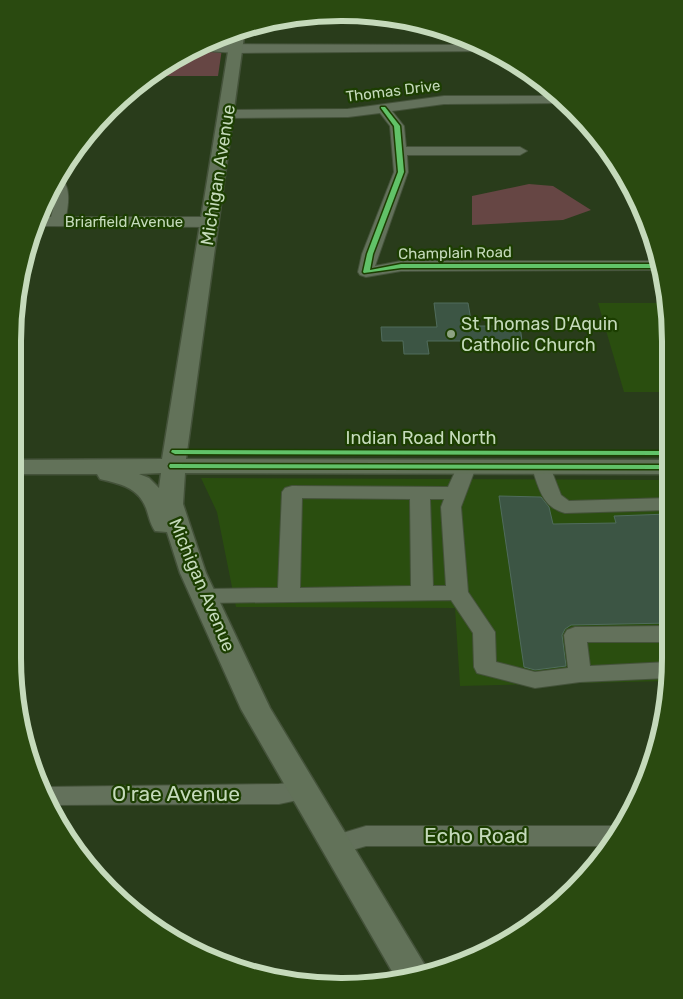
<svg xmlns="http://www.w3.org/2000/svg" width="683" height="999" font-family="Rubik,sans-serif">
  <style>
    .built { fill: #2a4e0f }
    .green { fill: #664644 }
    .building { fill: #3c5544; stroke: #506c5d }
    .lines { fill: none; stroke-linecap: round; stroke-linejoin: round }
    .minor-casing { stroke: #44523a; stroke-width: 2 }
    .major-casing { stroke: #44523a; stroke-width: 3 }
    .minor { fill: #63715b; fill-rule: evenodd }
    .major { fill: #627259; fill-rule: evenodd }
    .cycleway-casing { stroke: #1c3e01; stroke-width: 3 }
    .cycleway { fill: #61c268; fill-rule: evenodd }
    .poi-dot { fill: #8ea383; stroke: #1c3e01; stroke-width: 2 }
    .labels { text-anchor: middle; stroke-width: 4.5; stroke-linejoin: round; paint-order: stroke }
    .far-street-label { font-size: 15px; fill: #c5dabb; stroke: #1c3e01 }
    .street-label { font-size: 18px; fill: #c5dabb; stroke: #1c3e01 }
    .poi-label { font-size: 18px; fill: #c5dabb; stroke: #1c3e01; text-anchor: start }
    .near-street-label { font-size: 21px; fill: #c5dabb; stroke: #1c3e01 }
    .rim { fill: none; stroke: #c5dabb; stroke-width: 6 }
  </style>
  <rect width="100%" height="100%" fill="#293c1b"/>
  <path class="built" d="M598,303H665L666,392H624Z
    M201,478L668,480L670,657L668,681L460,686L455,608L236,607L217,512Z"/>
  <path class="green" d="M224,35L218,76H149L159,68L216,37Z
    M529,184L553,186L591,210L563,220L472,225V196Z"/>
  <path class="building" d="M434,303H468L472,326H520L522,341H427L429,354H404L403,341H382L381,327H437Z
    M499,496L541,497L549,507L553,524L616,523L614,516L668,514L670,623L571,625L565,629L562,635L566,666L535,670L524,667Z"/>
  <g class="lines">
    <g class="minor-casing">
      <path id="minor" d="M203,44L482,45L493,51L236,53L192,50Z
        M444,96H559L567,103L444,104L392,111L404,126L406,147H520L527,151L520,155H407L408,172L375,266L401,261H659L662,270L401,271L366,277L360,275L358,272L362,254L394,172L390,126L380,113L348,117L227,118L220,114L227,110L348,109Z
        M59,178C72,184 68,206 66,217H211L216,219L219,222L216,225L211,227L36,226L39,217H51L55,202L51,189Z
        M466,461L473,463L476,467L461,507L468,592L495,632L496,662L535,672L568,668L564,635L567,630L575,627L670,626V642H587L590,666L669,662L668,678L580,682L535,688L477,673L474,667L473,633L451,600L204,603L196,601L193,596L196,591L204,589L278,588L282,492L285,488L292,486L448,487L459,463ZM302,498L410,499L411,586L300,588ZM430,499H444L441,507L446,586H433Z
        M542,462L549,464L561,495L569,501L668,498V510L565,513C542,507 539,488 532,468L535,464Z
        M303,781L312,783L316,790L312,797L279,804L52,805L44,787L279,784Z
        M366,826H617L622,827L610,846H366L335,855L326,852L322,845L326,838Z"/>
    </g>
    <g class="major-casing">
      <path id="major" d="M245,29L186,459L667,460V474L185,473L183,504L206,573L270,708L429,972L405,980H397L241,709L180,573L167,532L155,531C150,524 149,516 146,508C138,487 120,484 100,479L97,474H16V460L162,459L231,33ZM161,473L159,488L149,478L139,474Z"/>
    </g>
    <use href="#minor" class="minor"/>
    <use href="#major" class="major"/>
    <g class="cycleway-casing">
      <path id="cycleway" d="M381,107H385L400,126L404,172L373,254L370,270L401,264H660L661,268H401L364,273L363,272L367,254L398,172L394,126L381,108Z
        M172,450L667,451V455L175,454L171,452Z
        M170,464L667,465V469L173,468H170L169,466Z"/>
    </g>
    <use href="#cycleway" class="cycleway"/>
  </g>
  <circle class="poi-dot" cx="451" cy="334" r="5"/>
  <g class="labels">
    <g class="far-street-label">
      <text transform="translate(393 91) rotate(-7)" y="5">Thomas Drive</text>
      <text x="124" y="227">Briarfield Avenue</text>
      <text transform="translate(455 253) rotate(-1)" y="5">Champlain Road</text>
    </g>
    <g class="street-label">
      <text transform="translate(218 175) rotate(-81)" y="6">Michigan Avenue</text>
      <text x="421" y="444">Indian Road North</text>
      <text transform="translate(202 585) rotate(67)" y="6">Michigan Avenue</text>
    </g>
    <g class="poi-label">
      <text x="461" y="330">St Thomas D'Aquin<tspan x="461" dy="21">Catholic Church</tspan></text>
    </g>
    <g class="near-street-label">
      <text x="176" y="801">O'rae Avenue</text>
      <text x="476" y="843">Echo Road</text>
    </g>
  </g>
  <path d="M0 0H683V999H0ZM341 21H342A320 320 0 0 1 662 341V658A320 320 0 0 1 342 978H341A320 320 0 0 1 21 658V341A320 320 0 0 1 341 21Z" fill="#2a4a10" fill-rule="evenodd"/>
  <path class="rim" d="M341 21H342A320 320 0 0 1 662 341V658A320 320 0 0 1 342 978H341A320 320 0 0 1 21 658V341A320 320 0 0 1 341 21Z"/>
</svg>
